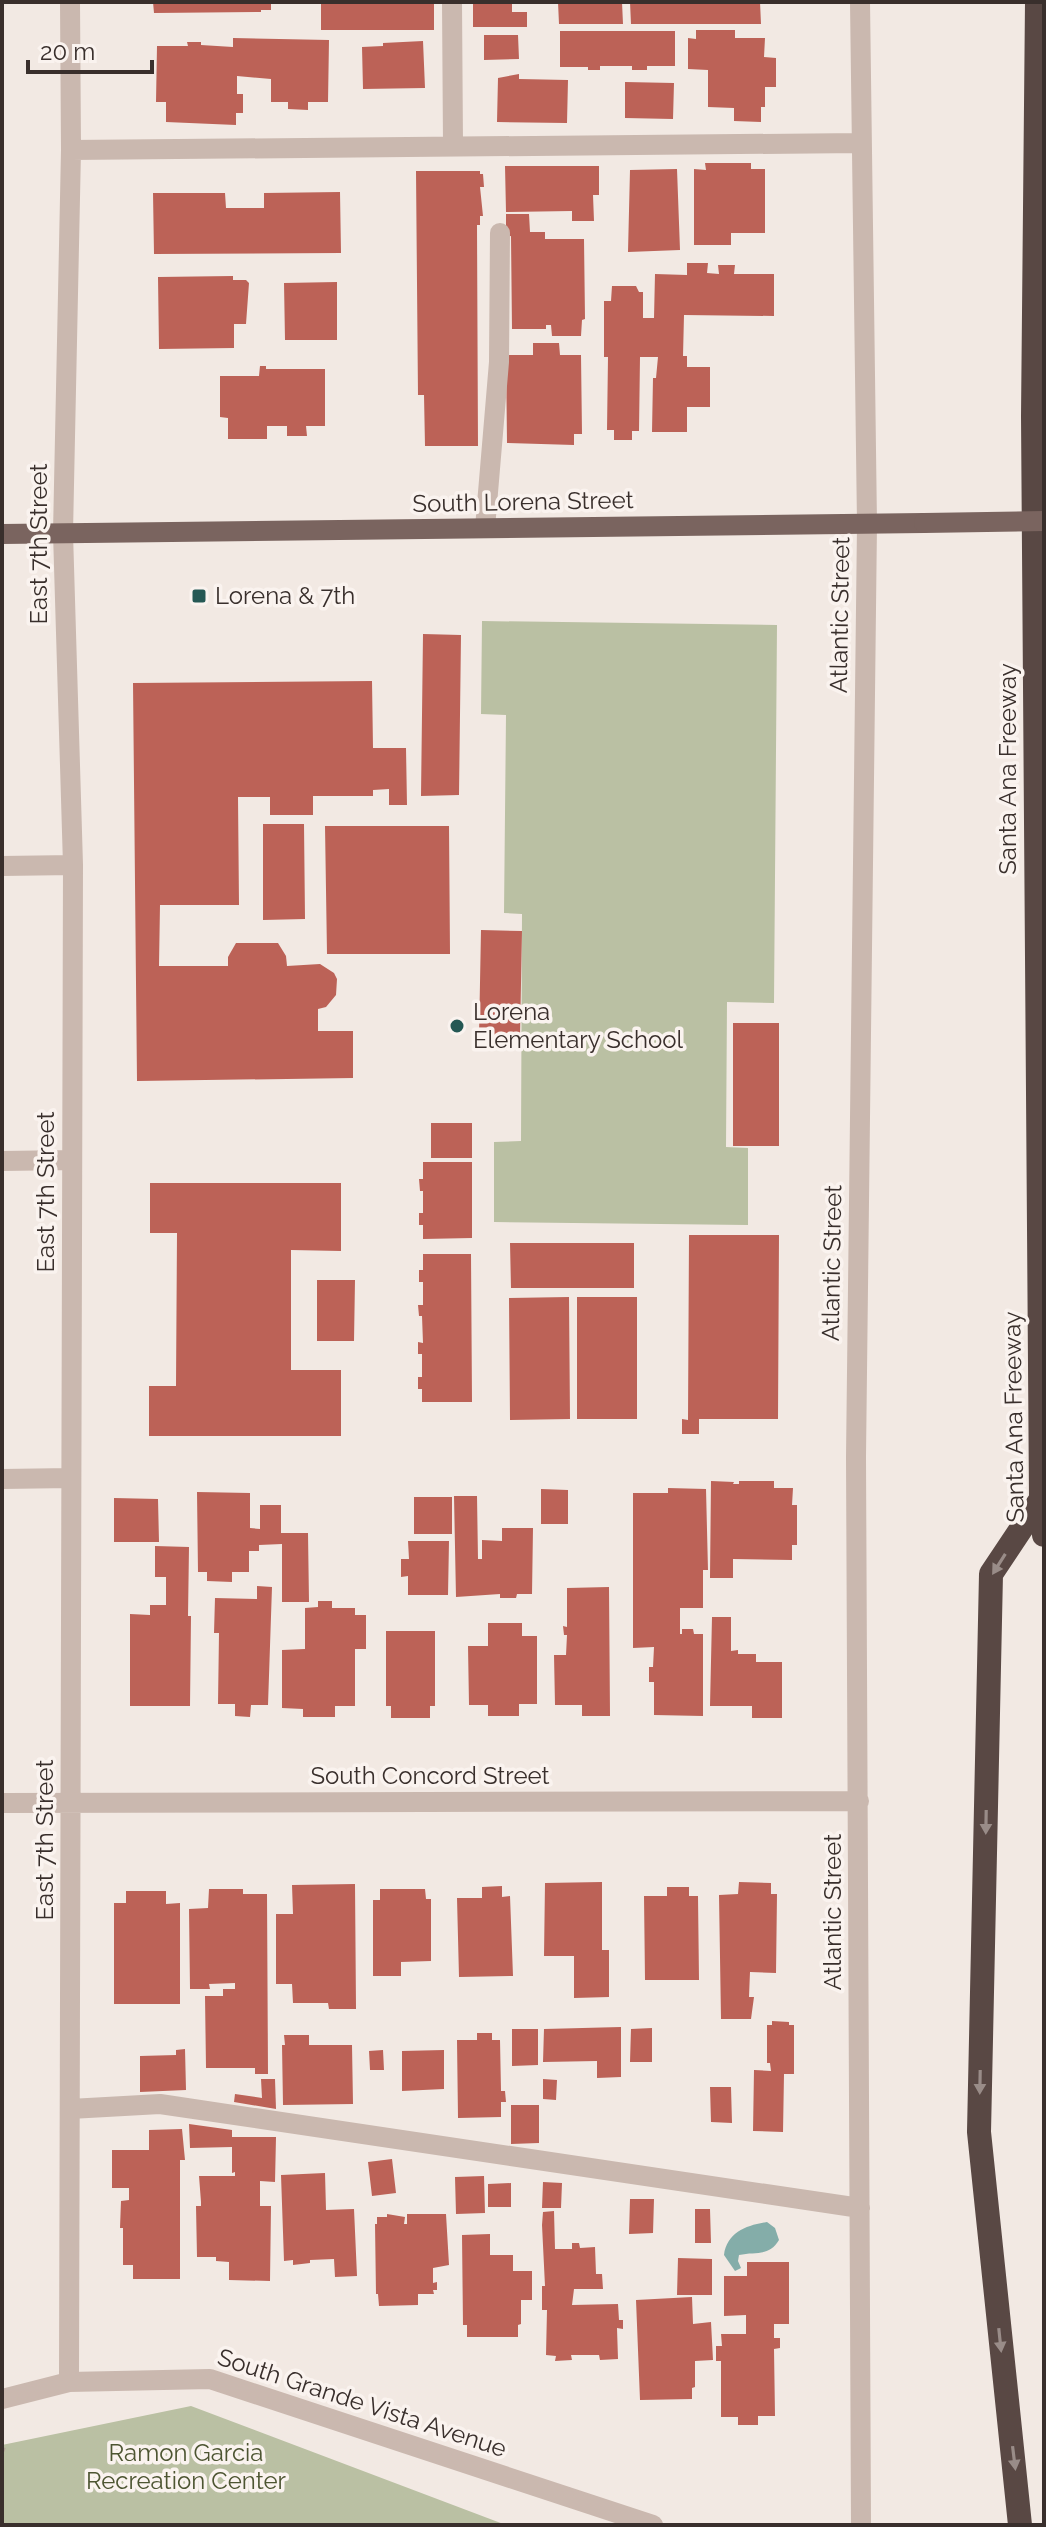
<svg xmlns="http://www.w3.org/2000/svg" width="1046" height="2527" font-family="Raleway,sans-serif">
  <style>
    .green { fill: #bac0a3 }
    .water { fill: #84ada9 }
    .building { fill: #bc6257 }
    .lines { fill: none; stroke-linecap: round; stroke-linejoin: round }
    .path { stroke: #b5a299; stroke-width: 5; stroke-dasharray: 4 4; stroke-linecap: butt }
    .minor { stroke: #cab8af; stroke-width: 20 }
    .major { stroke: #7a645f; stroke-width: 20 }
    .highway { stroke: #594844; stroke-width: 24 }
    .major-bridge { stroke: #7a645f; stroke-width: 20 }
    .oneway { fill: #998c88 }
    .poi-dot { fill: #255854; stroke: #faf3ef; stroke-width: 3 }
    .labels { text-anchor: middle; stroke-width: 7; stroke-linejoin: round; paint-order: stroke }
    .street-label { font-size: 24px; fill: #392f2c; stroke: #faf3ef }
    .poi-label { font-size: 24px; fill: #392f2c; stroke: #faf3ef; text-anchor: start }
    .park-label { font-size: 24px; fill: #4d5532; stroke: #faf3ef }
  </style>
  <rect width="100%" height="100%" fill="#f2e9e3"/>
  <path class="green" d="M482,621L777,625L774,1003L727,1002L726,1147L748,1148V1225L494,1222V1142L521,1141L522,914L504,913L506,715L481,714Z
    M191,2406L506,2525H2V2445Z"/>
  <path class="water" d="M767,2222L775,2228L779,2240C769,2257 756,2251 739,2255L738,2261L741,2268L735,2271L724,2255C727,2232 747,2225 767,2222Z"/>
  <path class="building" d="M153,2H271V10H261V12L154,13Z
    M321,2H434V30H321Z
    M473,2H512V12H527V27H473Z
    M558,2H622L623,24H559Z
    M630,2H760L761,24H631Z
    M696,30H735V38H765L764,57L776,58V87H765V107H761V122L734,121V108L708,107V70L688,69V38L696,39Z
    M560,31H675V66H647V70H632V66H600V70H588V67H560Z
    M484,35H518L519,59L484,60Z
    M233,38L329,40L328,102H308V110L288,109V102H271V79L237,76V94H243V113H236V125L166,122V102H156L157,46H188L187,42H201V45L233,47Z
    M423,41L425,88L363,89L362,47L383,46V43Z
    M519,74V79L568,80L567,123L497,122L498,78Z
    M625,82L674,83L673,119L625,118Z
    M705,163H751V169H765V233H731V245H694V169L706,170Z
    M505,166H599V195H593L594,221H572V211L506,212Z
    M677,169L680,250L628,252L630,170Z
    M416,171H480V174H483L484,187H480L483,216H480V225H477L478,446H425L424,395H418Z
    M340,192L341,253L154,254L153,193H225L226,208H264V193Z
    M506,214H529L530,232H545V239H584L585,319L582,320L581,336H552L551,325H546V329H512L511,236L506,237Z
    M687,263H708L707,273L719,274L718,265H735L734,274H774V316L684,315L683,356H687V367H710V407H687V432H652L653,378H656L658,357H640L639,431H632V440H614V430H607L608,357H604V301H611L612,286H636L639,292H643V318H654L655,274L687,275Z
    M233,276V280H246L249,283L246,324H234V348L159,349L158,277Z
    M337,282V340H285L284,283Z
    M533,343H559L560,355H581L582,434H574V445L507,443L506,355H533Z
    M260,366H266V369H325V426H306L307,436H287V426H267V439H228V418L220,417V376H259Z
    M423,634L461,635L459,795L421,796Z
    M372,681L373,748H406L407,805H389V789L373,790V796H313V815H270V797H238L239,905H160L159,966H228V957L236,943H278L286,956L287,966L320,964L334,973L337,979L336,995L326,1007L318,1009V1031H353V1078L137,1081L133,683Z
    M263,824H304L305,919L263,920Z
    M325,826H449L450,954H327Z
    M481,930L522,931L520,1037L479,1036Z
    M733,1023H779V1146H733Z
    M431,1123H472V1158H431Z
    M423,1162H472V1238L423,1239V1225H419V1213H423V1191H420L419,1179H423Z
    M150,1183H341V1251L291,1250V1370H341V1436H149V1386H176L177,1233H150Z
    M689,1235H779L778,1419H699V1434H682V1419L688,1420Z
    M510,1243H634V1288H511Z
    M423,1254H471L472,1402H422V1389H418V1377H422V1354H418V1342L423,1343L422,1316H419L418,1305H423V1282H419V1270H423Z
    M317,1280H355L354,1341H317Z
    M569,1297L570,1419L510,1420L509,1298Z
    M577,1297H637V1419H577Z
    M711,1481L734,1482L733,1484H739V1481H774V1488H793L792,1505H797V1545H792V1560L733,1559V1578H710Z
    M668,1488L706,1489L708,1570H703V1608H680V1634H682V1629H693L694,1634H703V1716L654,1715V1682H649V1667H653L654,1647L633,1648V1493H668Z
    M541,1489L568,1490V1524H541Z
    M197,1492L250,1493V1528L260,1529V1505H281V1533H308L309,1602H282V1544L259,1545V1551H249V1572H232V1582L207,1581V1572H198Z
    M454,1496H477L478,1559H482V1540L502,1541V1528H533L532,1594H517L516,1598H500V1594L456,1597Z
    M414,1497H452V1534H414Z
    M114,1498L158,1499L159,1542H114Z
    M408,1541H449L448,1595H408V1576L401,1577V1559H409Z
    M155,1546L189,1547L188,1616H191L190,1706H130V1614L150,1615V1605H166V1577H155Z
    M257,1586L272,1587L268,1705H251L250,1717L235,1716V1704H218L219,1633H214L215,1598L257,1599Z
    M609,1587L610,1716H582V1705H555L554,1655H566L567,1635H564L563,1626L567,1627V1588Z
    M318,1601H332V1608H355V1615H366V1649H355V1706H335V1717H303V1709L282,1708V1650L305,1649V1608L318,1607Z
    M712,1617H731V1651L738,1650V1654H756V1662H782V1718H752V1706H710Z
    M488,1623H522V1636H537V1704H519V1716H488V1705H469L468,1646H488Z
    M386,1631H435V1706H430V1718H391V1706H386Z
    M602,1882V1950H609V1997L574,1998V1956H544L545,1883Z
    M739,1882L771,1883V1894H777L776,1973L750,1972L749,1997H754L751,2019H721L719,1895L738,1894Z
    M355,1884L356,2009H329L328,2003H293L292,1984H276V1914H293L292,1885Z
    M502,1886V1897L510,1896L513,1976L459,1977L457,1898H482V1887Z
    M667,1887H689V1896H698L699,1980H645L644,1896H667Z
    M209,1889H243V1894H267L268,2074H255V2068H206L205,1996H223V1989H235V1983L209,1984L210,1989H190L189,1909L208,1908Z
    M380,1889H425L426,1899H431V1961L401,1962V1976H373V1900H380Z
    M126,1891H166V1904L180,1903V2004H114V1903H126Z
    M772,2021L789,2022V2025H794V2074H784L783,2132L753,2131L754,2070L771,2071L770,2063H767V2025H772Z
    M621,2027V2077L597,2078V2061L543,2062L544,2029Z
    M652,2028V2062H630L631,2029Z
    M512,2029H538V2065L512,2066Z
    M477,2033H492V2040H500L501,2091H505L506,2102H501V2117L458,2118L457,2040H477Z
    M284,2035H309V2045H352L353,2104L283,2105L282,2045H285Z
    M185,2049L186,2090L140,2092V2056L176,2055V2050Z
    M383,2050L384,2070H370L369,2051Z
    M444,2050V2089L402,2091V2051Z
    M261,2079H275L276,2109L234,2102L235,2094L262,2098Z
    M543,2079L557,2080L556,2100L543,2099Z
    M710,2087H731L732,2123L711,2122Z
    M511,2105H539V2143L511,2144Z
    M189,2124L232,2130V2137H276L275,2182L260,2181V2206H271L270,2281L229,2280V2262L216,2261V2257H197L196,2206H201V2202L199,2176H235V2172L232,2173V2147L190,2148Z
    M182,2129L185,2160H180V2279H133V2265H123V2228H120L121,2201L129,2200V2188H112V2150H149V2130Z
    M392,2159L396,2193L372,2196L368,2162Z
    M325,2173L326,2210L354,2209L357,2276L335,2277L334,2259L310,2260V2263L293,2265V2260L284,2261L281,2175Z
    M484,2176L485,2213L456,2214L455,2177Z
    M543,2182L562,2183L561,2208H542Z
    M511,2183V2207H488V2184Z
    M630,2199H654L653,2233L629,2234Z
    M695,2209H710L711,2243H695Z
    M554,2211L555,2249H572V2243H579L580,2248L595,2247L596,2274H602L603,2289H574L572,2305L618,2304L619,2320H623V2329L617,2328L618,2359L600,2360L599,2355H571L572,2360L555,2361L556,2356L546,2355L547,2310H542V2286H545L542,2225L543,2212Z
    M387,2214L405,2217L404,2224H407V2214H446L449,2265L433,2268V2283L437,2282V2290H433L434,2294H418V2305L379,2306L378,2294H376L375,2224H377V2217H387Z
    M490,2234V2255H513V2271H532V2300H521V2324L518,2325V2337H467V2325H463L462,2235Z
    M678,2258L712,2259V2295H677Z
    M747,2262H789V2324H774V2338H780V2348L774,2349L775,2416H758V2425H738V2417H721V2361H716V2346H722L721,2334H746V2315L724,2316V2276H747Z
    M692,2297L693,2324L711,2322L713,2360L695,2361V2387L692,2388V2399L640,2400L636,2300Z"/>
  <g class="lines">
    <path class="path" d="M2,2451L4,2445"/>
    <path class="minor" d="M452,2L453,145
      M860,2L867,524L856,1457L861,2525
      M71,150L861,143
      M485,528L499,362L500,233
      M2,866L73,865
      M2,1161L72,1160
      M2,1479L71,1478
      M2,1803L859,1801
      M70,2109L160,2104L860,2208
      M69,2382L73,865L63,533L71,150L70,2
      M2,2399L69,2382L210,2379L653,2525"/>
    <path class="major" d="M2,534L924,523"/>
    <path class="highway" d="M1037,2L1033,416L1041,1499L1044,1535
      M1020,2525L979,2132L991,1574L1041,1499"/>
    <path class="major-bridge" d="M924,523L1044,521"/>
  </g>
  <defs><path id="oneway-solid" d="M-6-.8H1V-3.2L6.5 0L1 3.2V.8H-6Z" transform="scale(2)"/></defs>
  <g class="oneway">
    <use href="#oneway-solid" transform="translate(999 1564) rotate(122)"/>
    <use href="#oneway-solid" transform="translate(986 1822) rotate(91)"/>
    <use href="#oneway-solid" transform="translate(980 2082) rotate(91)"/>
    <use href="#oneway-solid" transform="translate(1000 2340) rotate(84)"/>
    <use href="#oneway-solid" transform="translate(1014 2458) rotate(83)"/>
  </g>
  <g class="poi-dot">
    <rect x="191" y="588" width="16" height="16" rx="4"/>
    <circle cx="457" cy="1026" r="8"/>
  </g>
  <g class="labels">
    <g class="street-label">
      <text transform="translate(523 502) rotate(-1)" y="8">South Lorena Street</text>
      <text transform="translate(39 544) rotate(-90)" y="8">East 7th Street</text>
      <text transform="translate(840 615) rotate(-89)" y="8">Atlantic Street</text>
      <text transform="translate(1008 769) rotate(-90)" y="8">Santa Ana Freeway</text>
      <text transform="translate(46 1192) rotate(-90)" y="8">East 7th Street</text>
      <text transform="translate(832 1263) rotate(-89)" y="8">Atlantic Street</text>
      <text transform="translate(1014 1417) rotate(-91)" y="8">Santa Ana Freeway</text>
      <text x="430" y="1784">South Concord Street</text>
      <text transform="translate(45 1840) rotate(-90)" y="8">East 7th Street</text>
      <text transform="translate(833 1912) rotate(-90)" y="8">Atlantic Street</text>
      <text transform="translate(362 2403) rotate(18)" y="8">South Grande Vista Avenue</text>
    </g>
    <g class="poi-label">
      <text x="215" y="604">Lorena &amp; 7th</text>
      <text x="473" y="1020">Lorena<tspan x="473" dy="28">Elementary School</tspan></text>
    </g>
    <g class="park-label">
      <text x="186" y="2461">Ramon Garcia<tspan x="186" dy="28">Recreation Center</tspan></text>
    </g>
  </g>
  <rect width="1046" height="2527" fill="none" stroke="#392f2c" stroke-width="8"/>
  <path d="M28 60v12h124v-12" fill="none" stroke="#392f2c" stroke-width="4"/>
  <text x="40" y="60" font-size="24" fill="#392f2c" stroke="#faf3ef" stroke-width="6" paint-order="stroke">20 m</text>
</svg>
